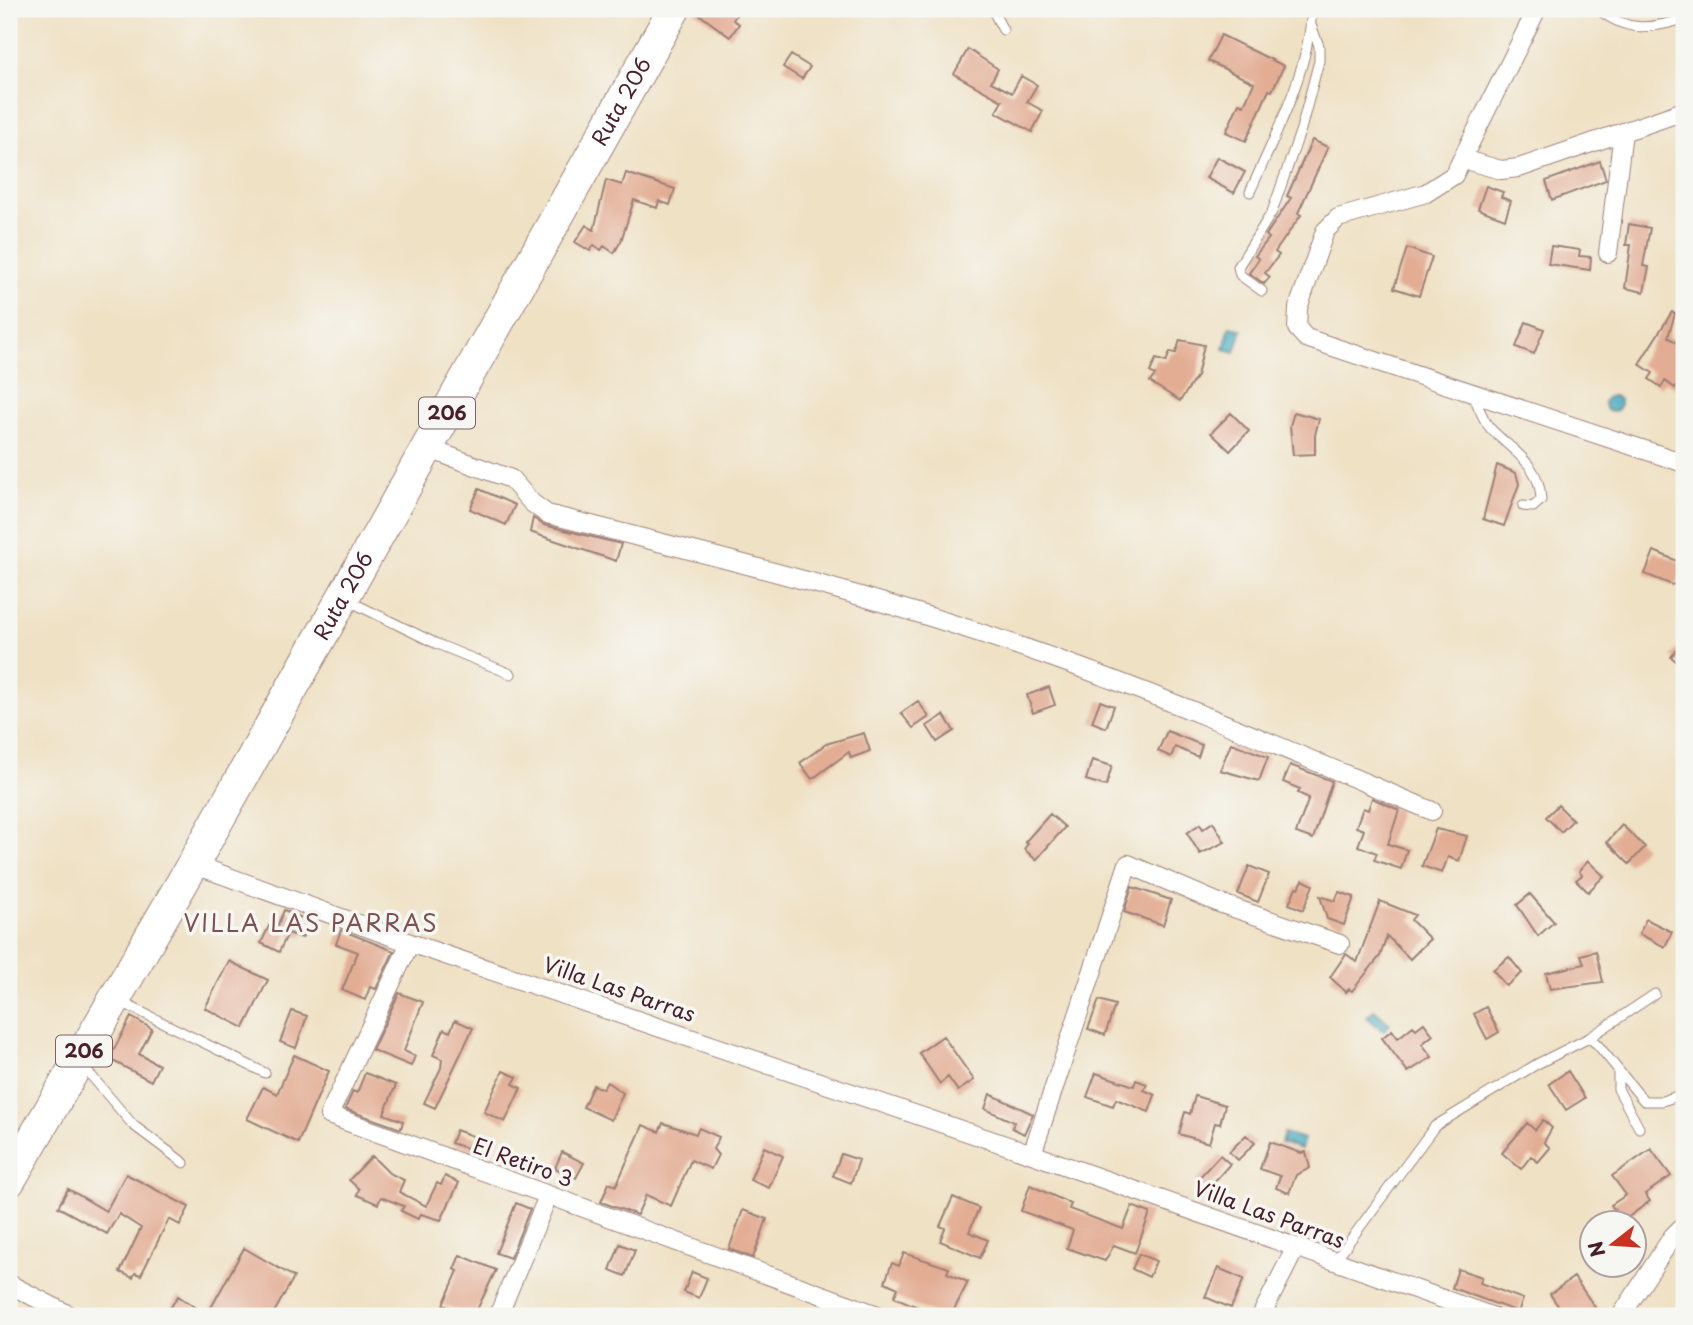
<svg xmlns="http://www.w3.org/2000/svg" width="1693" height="1325" font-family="'Playpen Sans',sans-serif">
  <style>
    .water { fill: #3da9bd; stroke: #446474; stroke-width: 2 }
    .building { fill: #e3ad94 }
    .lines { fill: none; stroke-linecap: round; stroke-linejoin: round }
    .lane-casing { stroke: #9c8078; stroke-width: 11 }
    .street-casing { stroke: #9c8078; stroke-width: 20 }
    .highway-casing { stroke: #9c8078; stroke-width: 34 }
    .lane { stroke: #fff; stroke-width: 9 }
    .street { stroke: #fff; stroke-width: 18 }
    .highway { stroke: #fff; stroke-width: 32 }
    .labels { text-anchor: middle; stroke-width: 7; stroke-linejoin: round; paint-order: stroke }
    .shield { fill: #f6f6f2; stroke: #7e6067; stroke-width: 2 }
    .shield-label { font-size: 19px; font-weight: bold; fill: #4a1f2b }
    .street-label { font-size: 21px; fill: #4a1f2b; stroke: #f6f6f2 }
    .neighbourhood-label { font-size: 23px; letter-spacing: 2px; fill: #805150; stroke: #f6f6f2 }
  </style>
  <rect width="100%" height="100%" fill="#f6f6f2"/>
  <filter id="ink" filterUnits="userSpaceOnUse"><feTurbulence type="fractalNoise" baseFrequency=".0143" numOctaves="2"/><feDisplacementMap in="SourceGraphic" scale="14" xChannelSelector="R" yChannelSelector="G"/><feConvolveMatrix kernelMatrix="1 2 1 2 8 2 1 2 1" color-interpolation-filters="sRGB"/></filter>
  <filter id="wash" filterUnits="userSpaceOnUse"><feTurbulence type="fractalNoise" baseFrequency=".00686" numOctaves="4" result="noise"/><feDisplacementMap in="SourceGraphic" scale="28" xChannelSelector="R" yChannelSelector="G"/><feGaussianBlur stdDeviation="1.57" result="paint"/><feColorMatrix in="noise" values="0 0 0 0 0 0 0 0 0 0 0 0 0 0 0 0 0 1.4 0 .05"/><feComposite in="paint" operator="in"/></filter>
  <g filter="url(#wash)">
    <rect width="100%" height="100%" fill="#efe1c4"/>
    <path class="water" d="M1230,326L1242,330L1235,352L1224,349Z
      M1604 404a8 8 0 1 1 16 0a8 8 0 1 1-16 0Z
      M1374,1010L1390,1024L1383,1031L1367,1017Z
      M1284,1133L1304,1139L1301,1149L1281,1143Z"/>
    <g id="blocks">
      <path class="building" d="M692,9H740L733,20L739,24L730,37Z
        M1221,35L1284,66L1272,91L1269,90L1246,141L1226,132L1239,103L1244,105L1254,83L1208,61Z
        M968,49L998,69L991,82L1012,93L1021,76L1037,85L1027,102L1043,111L1032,132L996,112L1002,101L954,74Z
        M791,55L810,67L802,79L783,67Z
        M1312,140L1328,147L1298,213L1301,215L1275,252L1279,255L1265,273L1270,277L1264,284L1249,273L1259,259L1255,256L1269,238L1266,235L1291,198L1287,196Z
        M1217,157L1245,172L1234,193L1206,178Z
        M1600,161L1606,180L1552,200L1546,181Z
        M626,173L675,189L670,205L659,201L657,208L634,200L621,241L614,253L604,246L601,250L594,245L590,251L575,242L586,225L594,230L606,180L622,185Z
        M1486,186L1503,192L1501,197L1511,201L1505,219L1478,209Z
        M1629,224L1650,228L1643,266L1649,267L1644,292L1625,288L1631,245H1626Z
        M1551,246L1580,250L1579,256L1591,257L1590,270L1548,264Z
        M1407,248L1432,257L1419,296L1394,288Z
        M1672,312L1675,314L1668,337L1684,347V374L1675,388L1665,381L1661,387L1649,379L1653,373L1639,364Z
        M1526,322L1544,329L1534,354L1516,347Z
        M1180,340L1204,345L1197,376L1180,401L1150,382L1155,375L1150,372L1156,359L1166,362L1170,352L1176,353Z
        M1294,412L1319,419L1315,435V454L1293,455L1290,426Z
        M1231,413L1249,431L1230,451L1211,433Z
        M1497,465L1516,473L1519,484L1504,526L1483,519Z
        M479,489L515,505L506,525L470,509Z
        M533,518L544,525L621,544L616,561L530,532Z
        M1654,551L1684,564V576L1678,578L1680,582L1672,585L1645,574Z
        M1684,639V667L1671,657Z
        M1049,687L1055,705L1033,713L1027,695Z
        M918,701L929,717L913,728L901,713Z
        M1100,701L1114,706L1106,728L1092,722Z
        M944,715L954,731L937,742L927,726Z
        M1167,731L1202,745L1198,757L1175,747L1171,757L1158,751Z
        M864,733L870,751L851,758L849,752L812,779L800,763L826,744Z
        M1231,743L1268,757L1259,781L1220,770Z
        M1092,760L1112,766L1106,786L1086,780Z
        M1290,765L1332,781L1313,839L1296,833L1309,798L1298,793L1300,789L1283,782Z
        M1372,798L1399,810L1388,844L1407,850L1401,869L1374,860L1377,853L1358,846L1364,830L1356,827L1363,808L1368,810Z
        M1558,805L1573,820L1561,832L1546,817Z
        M1050,814L1065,827L1036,860L1024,849L1028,844L1025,842Z
        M1213,822L1225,842L1200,854L1187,833L1200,824L1203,829Z
        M1622,825L1645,847L1629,864L1607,842Z
        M1436,829L1467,836L1459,861L1448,857L1442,873L1422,866Z
        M1588,861L1604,876L1588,892L1576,880L1582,875L1579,871Z
        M1249,866L1269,874L1258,902L1238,894Z
        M1303,880L1313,885L1303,910L1289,904L1296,887L1299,888Z
        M1132,887L1171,900L1163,925L1124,912Z
        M1339,892L1354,897L1344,925L1327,919L1320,896L1335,901Z
        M1530,894L1554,922L1538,936L1517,905Z
        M1380,901L1415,915L1411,920L1430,939L1410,959L1387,936L1380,956L1352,991L1349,989L1346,992L1330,977L1346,954L1357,962Z
        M284,910L309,921L302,938L288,933L279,952L261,943L269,926L276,929Z
        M1646,919L1672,932L1665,947L1639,934Z
        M341,930L394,951L376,989L370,987L365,1000L342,990L358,952L336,944Z
        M1596,951L1603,982L1550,989L1546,973L1584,964L1581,955Z
        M1509,957L1522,973L1506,986L1493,970Z
        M229,961L268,980L244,1028L205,1008Z
        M399,993L423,1002L404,1051L415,1056L411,1066L372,1050Z
        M1099,1000L1115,1005L1105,1035L1088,1029Z
        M1486,1007L1499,1032L1487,1039L1474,1014Z
        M292,1011L307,1016L296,1048L280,1042Z
        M131,1017L152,1029L139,1054L159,1065L151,1081L109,1059Z
        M455,1020L473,1028L435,1108L424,1103L441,1068L442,1059L433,1055L444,1029L450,1032Z
        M1424,1023L1433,1035L1422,1044L1432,1057L1408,1072L1382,1038L1392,1030L1398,1038L1413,1026L1416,1029Z
        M943,1036L974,1080L958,1091L948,1077L940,1084L919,1053Z
        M294,1055L329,1071L298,1143L247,1119L263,1087L277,1094Z
        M503,1071L517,1077L513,1084L521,1088L505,1122L484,1112Z
        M1568,1071L1585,1098L1566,1110L1549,1084Z
        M365,1073L396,1085L384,1114L403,1121L401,1129L345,1109L353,1091L357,1093Z
        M1096,1073L1134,1086L1136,1080L1147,1084L1144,1090L1155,1095L1149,1112L1116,1099L1113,1106L1087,1097Z
        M607,1082L623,1093L611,1120L583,1107L593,1085L603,1089Z
        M990,1094L1033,1114L1024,1134L1012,1128L1014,1122L985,1109Z
        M1195,1096L1225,1105L1220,1124L1215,1123L1209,1143L1179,1134L1185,1112L1190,1114Z
        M1543,1120L1552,1128L1544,1142L1550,1148L1538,1162L1531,1156L1521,1169L1502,1153L1527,1123L1535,1130Z
        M663,1123L696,1134L699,1128L719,1137L713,1149L718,1155L711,1169L691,1160L671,1206L646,1195L637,1215L601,1202L609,1183L616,1186L643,1125L659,1132Z
        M456,1130L481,1139L476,1152L451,1143Z
        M1246,1135L1255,1143L1238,1160L1229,1152Z
        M1270,1142L1301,1153L1306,1152L1310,1168L1296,1175L1289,1193L1276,1188L1280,1176L1260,1169Z
        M764,1147L783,1156L769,1188L750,1180Z
        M1651,1149L1671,1176L1645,1194L1650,1201L1623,1221L1611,1205L1626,1195L1612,1176Z
        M562,1152L584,1163L576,1178L555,1168Z
        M841,1154L859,1160L851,1183L833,1176Z
        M1220,1155L1230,1164L1206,1191L1196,1181Z
        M372,1156L389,1173L404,1180L399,1192L426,1206L437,1183L441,1185L445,1176L459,1183L441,1220L421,1214L418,1219L401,1211L404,1206L381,1197L378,1204L357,1195L359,1189L349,1180Z
        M126,1174L189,1207L180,1225L169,1219L141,1275L135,1273L133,1278L120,1272L141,1228L119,1214L107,1234L58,1207L68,1189L106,1211Z
        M1030,1185L1071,1204L1069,1209L1123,1229L1132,1206L1150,1213L1135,1253L1114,1245L1105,1261L1067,1248L1073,1230L1021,1211Z
        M953,1197L979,1208L969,1232L988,1240L980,1258L940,1241L945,1228L940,1226Z
        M516,1203L530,1209L510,1258L496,1253Z
        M743,1210L767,1219L753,1258L729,1249Z
        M620,1244L635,1250L625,1276L610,1270Z
        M244,1248L294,1277L272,1316H165L178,1296L207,1315Z
        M904,1253L949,1268L947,1273L968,1282L951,1316H939L894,1297L898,1288L885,1282L892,1263L899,1266Z
        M1139,1254L1156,1261L1149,1277L1132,1269Z
        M460,1255L496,1270L474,1316L443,1305L458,1271L454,1269Z
        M1218,1268L1244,1279L1231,1308L1205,1297Z
        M1458,1269L1482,1277L1480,1283L1523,1299L1518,1312L1452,1288Z
        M692,1272L707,1278L699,1298L684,1292Z
        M1574,1277L1601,1316H1565L1550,1294Z"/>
    </g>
  </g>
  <g filter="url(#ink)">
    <use href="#blocks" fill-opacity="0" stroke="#9c8078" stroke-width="2"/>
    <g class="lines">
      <g class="lane-casing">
        <path id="lane" d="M992,9L1003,30
          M1598,9C1627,33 1651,29 1684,19
          M1250,192C1276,133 1308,74 1312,9
          M1262,291L1240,275L1238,267L1272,212L1301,129L1319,61V46L1311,25
          M1473,395C1478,405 1483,421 1491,429C1513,452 1540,463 1541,500L1533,507L1523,506
          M347,600L437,644L511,674
          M119,1001L265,1073
          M1589,1038L1655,994
          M83,1066L133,1125L184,1163
          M1618,1072V1089L1639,1128
          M1334,1262L1435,1126L1537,1064L1589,1038L1597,1044L1644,1101H1662L1684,1094"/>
      </g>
      <g class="street-casing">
        <path id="street" d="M1537,9L1454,175L1426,193L1338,218L1325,231L1298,308L1297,328L1306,338L1684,463
          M1462,159L1501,170L1519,168L1684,111
          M1608,253L1623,132
          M427,448L511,479L532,503L547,514C715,556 882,597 1045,655C1176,701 1304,757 1432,811
          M193,864L410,943L1032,1154L1491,1316
          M410,943L329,1115L880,1316
          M1032,1154L1128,864L1219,903L1340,944
          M9,1284L71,1316
          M498,1316L548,1196
          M1261,1316L1295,1249
          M1621,1316L1673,1236L1684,1225"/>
      </g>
      <g class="highway-casing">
        <g id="highway">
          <path id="s1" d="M9,1181L193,864L674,9"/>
        </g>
      </g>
      <use href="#lane" class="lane"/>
      <use href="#street" class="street"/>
      <use href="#highway" class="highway"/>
    </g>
  </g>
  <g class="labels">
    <g class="shield">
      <rect x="419" y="397.5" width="56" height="31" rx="5"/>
      <rect x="56" y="1035.5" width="56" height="31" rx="5"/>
    </g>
    <g class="shield-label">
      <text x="447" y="420">206</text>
      <text x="84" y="1058">206</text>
    </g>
    <g class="street-label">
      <text dy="7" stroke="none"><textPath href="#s1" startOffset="1241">Ruta 206</textPath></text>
      <text dy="7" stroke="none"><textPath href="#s1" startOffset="674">Ruta 206</textPath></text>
      <text transform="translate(619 990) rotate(19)" y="7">Villa Las Parras</text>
      <text transform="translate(523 1163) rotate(20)" y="7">El Retiro 3</text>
      <text transform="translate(1269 1215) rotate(20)" y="7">Villa Las Parras</text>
    </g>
    <g class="neighbourhood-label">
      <text x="311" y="932">VILLA LAS PARRAS</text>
    </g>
  </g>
  <rect width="1693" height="1325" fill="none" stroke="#f6f6f2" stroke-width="35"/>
  <g transform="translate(1613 1244) rotate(253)"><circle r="33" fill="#f6f6f2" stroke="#b1a0a2" stroke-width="2"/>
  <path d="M0-5L12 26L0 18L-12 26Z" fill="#c8321e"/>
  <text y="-10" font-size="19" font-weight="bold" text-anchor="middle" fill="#4a1f2b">N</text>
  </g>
</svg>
